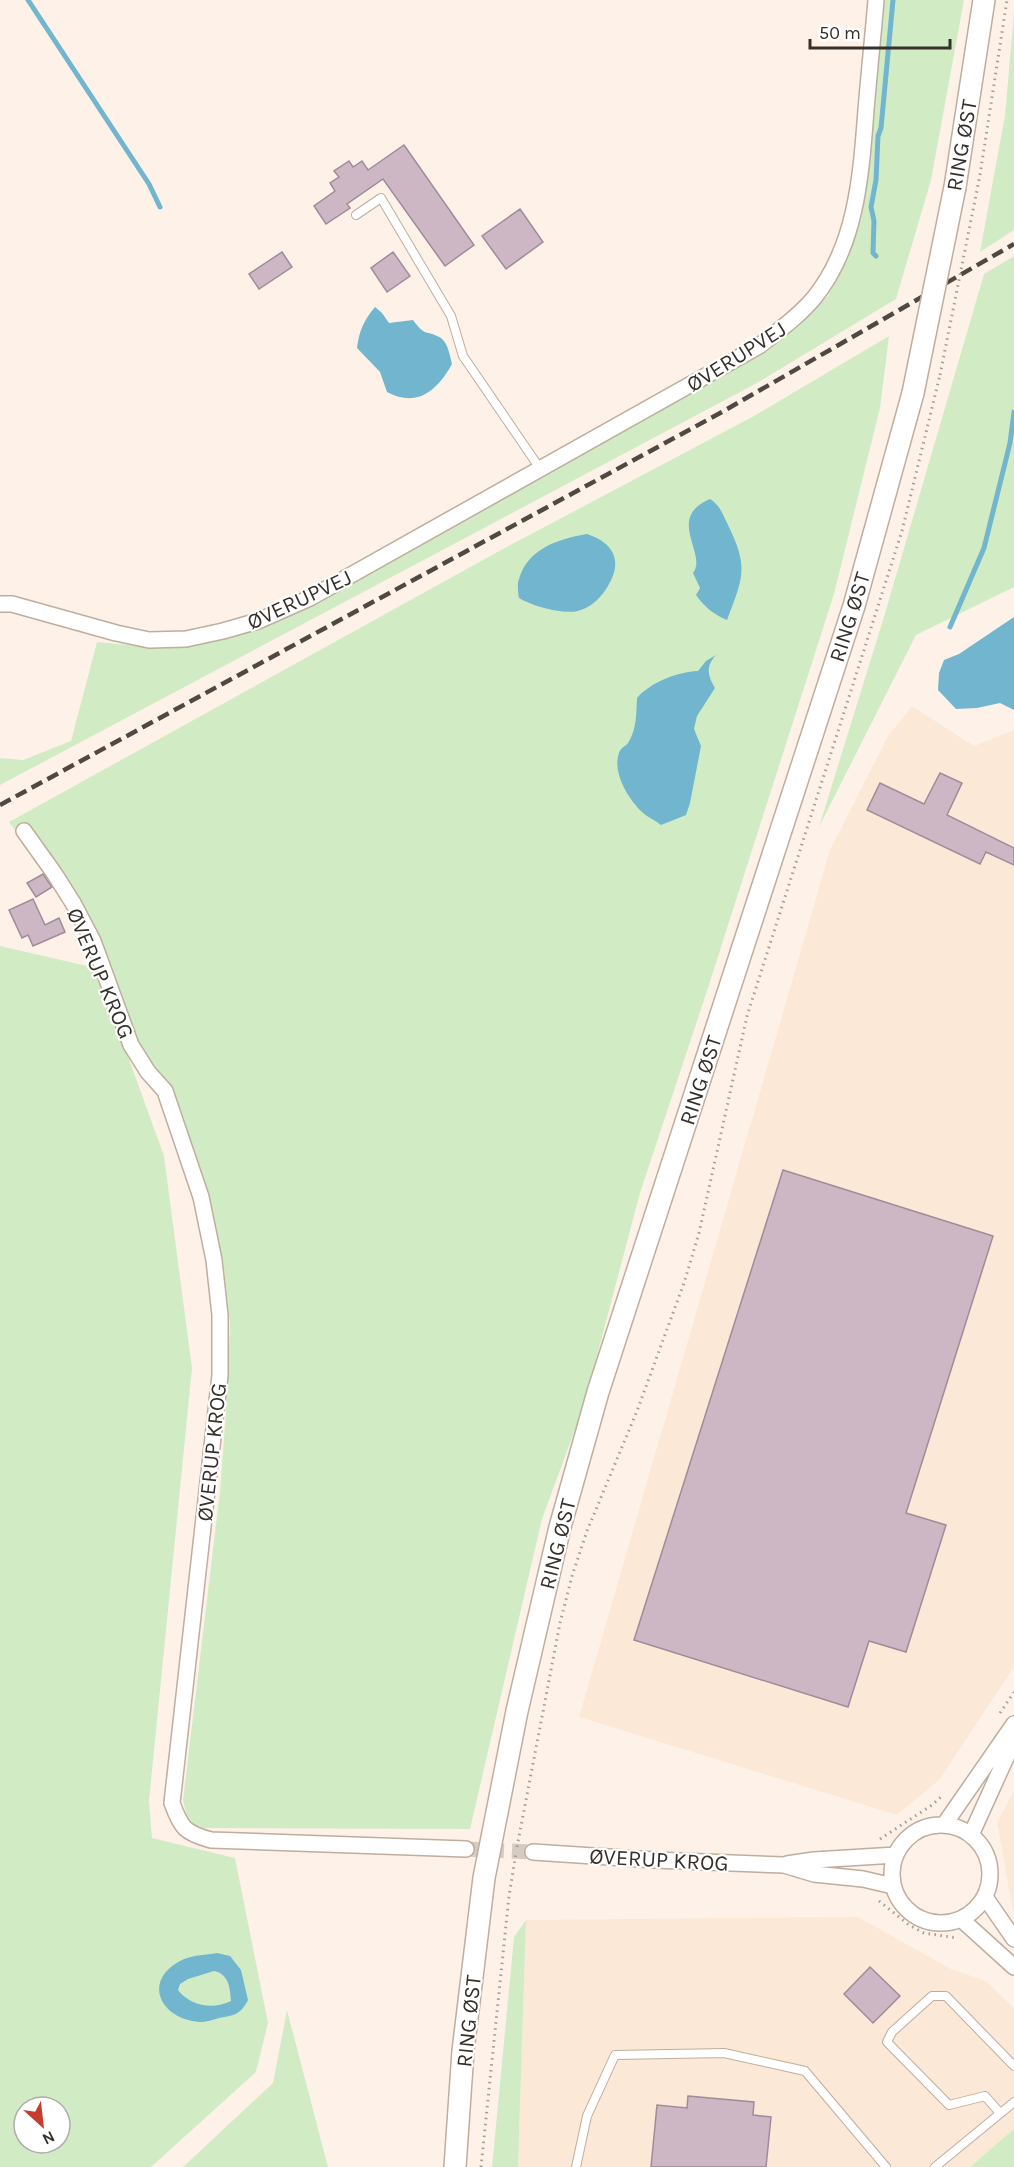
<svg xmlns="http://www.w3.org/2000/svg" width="1014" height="2167" font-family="Karla,sans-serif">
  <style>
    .built { fill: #fce8d6 }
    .green { fill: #d1ecc4; fill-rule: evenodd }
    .water { fill: #71b6ce; fill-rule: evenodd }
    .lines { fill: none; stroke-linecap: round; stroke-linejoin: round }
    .stream { stroke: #71b6ce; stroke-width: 5 }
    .building { fill: #cdb7c5; stroke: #a08b98; stroke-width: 1.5 }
    .street-tunnel { stroke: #d6cbc2; stroke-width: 15; stroke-dasharray: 15 8; stroke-linecap: butt }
    .lane-casing { stroke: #bfad9e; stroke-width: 10 }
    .street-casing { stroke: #bfad9e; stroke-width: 18 }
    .secondary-casing { stroke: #bfad9e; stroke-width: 24 }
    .path { stroke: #a69d94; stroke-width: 3; stroke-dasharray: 1.5 4.5; stroke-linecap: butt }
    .lane { stroke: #fff; stroke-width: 8 }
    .street { stroke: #fff; stroke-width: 15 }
    .secondary { stroke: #fff; stroke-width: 21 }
    .rail { stroke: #504842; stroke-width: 4.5; stroke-dasharray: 12 6; stroke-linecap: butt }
    .secondary-bridge-casing { stroke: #bfad9e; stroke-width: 24; stroke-linecap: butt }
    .path-bridge { stroke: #a69d94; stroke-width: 3; stroke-dasharray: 1.5 4.5; stroke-linecap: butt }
    .secondary-bridge { stroke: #fff; stroke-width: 21 }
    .labels { text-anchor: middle; stroke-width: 4.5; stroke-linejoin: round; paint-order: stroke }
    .street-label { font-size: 22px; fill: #37302a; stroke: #fff }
  </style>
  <rect width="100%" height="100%" fill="#fef2e8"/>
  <path class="built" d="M912,706L974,746L1014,730V1667L940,1779L897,1815L579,1717L830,850L888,736Z
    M1014,1791V1917L997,1822Z
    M858,1917L951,1969L986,1981L1014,2008V2129L970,2167H518L526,1920Z"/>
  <path class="green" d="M885,0H964L931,180L896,299L757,383L0,785V758L23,760L71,741L97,642L160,648L195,643L260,629L767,351L828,296L848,258L862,217Z
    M1014,13V230L980,252L1005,115Z
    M1014,256V587L916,635L819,827L883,620L984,274Z
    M889,336L880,408L834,594L707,991L640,1193L584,1405L542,1519L470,1829L198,1828L187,1817L183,1800L220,1491L226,1411L230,1324L223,1259L201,1180L134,1038L97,941L9,822L501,550L754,416Z
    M0,946L96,968L164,1156L192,1368L149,1801L152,1838L235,1858L268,2023L256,2072L151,2167H0ZM24,2107H60V2143H24Z
    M526,1920L518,2167H492L514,1937Z
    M287,2010L328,2167H183L273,2083Z
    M1014,2129V2167H970Z"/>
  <path class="water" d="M375,307L382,313L389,323L413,320C426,338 426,329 441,338C448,343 450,356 452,364C437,391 417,408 387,392L380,372L357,348C359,331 364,320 375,307Z
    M710,499C720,505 723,515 728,525C749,568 743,577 727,620C715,615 704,607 696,595L700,588L693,573C708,554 665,518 710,499Z
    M587,534C614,543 623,561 608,586C602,596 593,606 581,610C566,616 532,606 519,598C518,592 517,584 519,579C528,548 559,539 587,534Z
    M1014,617V710L1000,703L977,708L956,709L938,690L939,673L944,660L959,654Z
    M716,655C705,667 708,676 715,688L697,716L694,729L701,746L690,803L686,815L661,825C655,820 647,817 642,812C628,799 612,772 619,753C621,747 625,747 628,743C637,729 636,714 637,698C651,682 677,672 698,671L706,661Z
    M217,1953L230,1956L241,1970L248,2000C240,2015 235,2015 219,2018C213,2020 206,2022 200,2022C160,2020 140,1979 184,1959C194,1955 206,1955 217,1953ZM214,1971C229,1974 230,1988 231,2001C213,2010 190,2006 178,1990L180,1984L188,1979Z"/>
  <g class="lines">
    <path class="stream" d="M28,0L149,184L160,207
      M876,256L873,253L874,221L871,207L876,180L878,136L881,128L893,0
      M950,627L984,548L1010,443L1014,412"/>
  </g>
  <path class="building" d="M404,145L474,245L445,266L383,179L347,204L350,208L326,224L314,206L335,191L330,183L339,177L334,171L349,161L353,167L362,161L368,170Z
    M520,209L543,242L506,269L482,236Z
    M282,252L292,267L259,289L249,274Z
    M393,252L410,276L387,292L371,268Z
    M940,773L962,783L947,815L1014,848V865L986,852L980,864L867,810L880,783L924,804Z
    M43,874L52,887L36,897L27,883Z
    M33,899L45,925L59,918L65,932L33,946L28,935L22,938L9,910Z
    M783,1170L993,1236L906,1513L946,1525L906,1652L869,1641L848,1707L634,1640Z
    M870,1967L900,1996L873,2023L844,1994Z
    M688,2096L754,2102L753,2115L771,2117L766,2167H651L657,2105L687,2108Z"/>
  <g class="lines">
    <path class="street-tunnel" d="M466,1849L533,1852"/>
    <g class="lane-casing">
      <path id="lane" d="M356,215L381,198L451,316L463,356L541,470
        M1000,2113L985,2096L949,2105L887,2042L892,2032L932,1996H946L1014,2066
        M576,2167L587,2116L615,2055L724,2053L805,2071L886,2167
        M935,2167L1014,2102"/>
    </g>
    <g class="street-casing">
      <path id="street" d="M0,604H12L116,633L149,640L186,639L223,631L258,621L310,598L759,346C778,331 798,317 814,298C857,245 861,174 866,110C869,73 873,37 876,0
        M24,831L54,873L73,903L93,941L131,1045L148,1072L165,1091L201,1197L214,1260L220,1315V1375L172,1803C181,1828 185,1833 211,1840L466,1849
        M944,1825L1014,1724
        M892 1874a49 49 0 1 1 98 0a49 49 0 1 1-98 0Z
        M971,1835L1014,1740
        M533,1852L654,1860L784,1865L814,1874L863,1879L893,1886
        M787,1864L814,1860L896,1855
        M985,1897L1014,1939
        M961,1919L1014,1967"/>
    </g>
    <g class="secondary-casing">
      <path id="secondary" d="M955,187L984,0
        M455,2167L463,2051L484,1878L517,1711L560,1527L598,1392L854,606L913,393"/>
    </g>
    <path class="path" d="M980,175L1007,0
      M1000,1713L1014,1692
      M880,1839L932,1805L943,1795
      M517,1847L560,1623L572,1576L587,1531L637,1411L684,1283L699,1233L747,1016L902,531L940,375
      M879,1901L909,1925L924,1933L957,1938
      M481,2167L509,1896L516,1853"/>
    <use href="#lane" class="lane"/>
    <use href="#street" class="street"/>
    <use href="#secondary" class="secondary"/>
    <path class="rail" d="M0,805L722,412L1014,244"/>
    <g class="secondary-bridge-casing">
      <path id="secondary-bridge" d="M913,393L955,187"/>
    </g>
    <path class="path-bridge" d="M940,375L980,175"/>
    <use href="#secondary-bridge" class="secondary-bridge"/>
  </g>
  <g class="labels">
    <g class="street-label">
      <text transform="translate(961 145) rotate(-80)" y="8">RING ØST</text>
      <text transform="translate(736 356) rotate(-32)" y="8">ØVERUPVEJ</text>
      <text transform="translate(299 599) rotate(-25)" y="8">ØVERUPVEJ</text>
      <text transform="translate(849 617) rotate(-73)" y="8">RING ØST</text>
      <text transform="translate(101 973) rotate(67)" y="8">ØVERUP KROG</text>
      <text transform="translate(700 1080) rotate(-72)" y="8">RING ØST</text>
      <text transform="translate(211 1452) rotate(-84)" y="8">ØVERUP KROG</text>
      <text transform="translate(557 1544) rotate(-76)" y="8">RING ØST</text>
      <text transform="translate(659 1859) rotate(3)" y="8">ØVERUP KROG</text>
      <text transform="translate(468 2021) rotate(-84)" y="8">RING ØST</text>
    </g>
  </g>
  <g transform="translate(42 2125) rotate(153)"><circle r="28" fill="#ffffff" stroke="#afacaa" stroke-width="1.5"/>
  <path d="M0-4.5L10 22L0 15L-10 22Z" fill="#c83b2f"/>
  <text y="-9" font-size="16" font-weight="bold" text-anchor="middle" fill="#37302a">N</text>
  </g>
  <path d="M810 39v9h140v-9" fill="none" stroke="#37302a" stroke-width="3"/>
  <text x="819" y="39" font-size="18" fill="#37302a" stroke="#ffffff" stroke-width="4.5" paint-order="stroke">50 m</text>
</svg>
